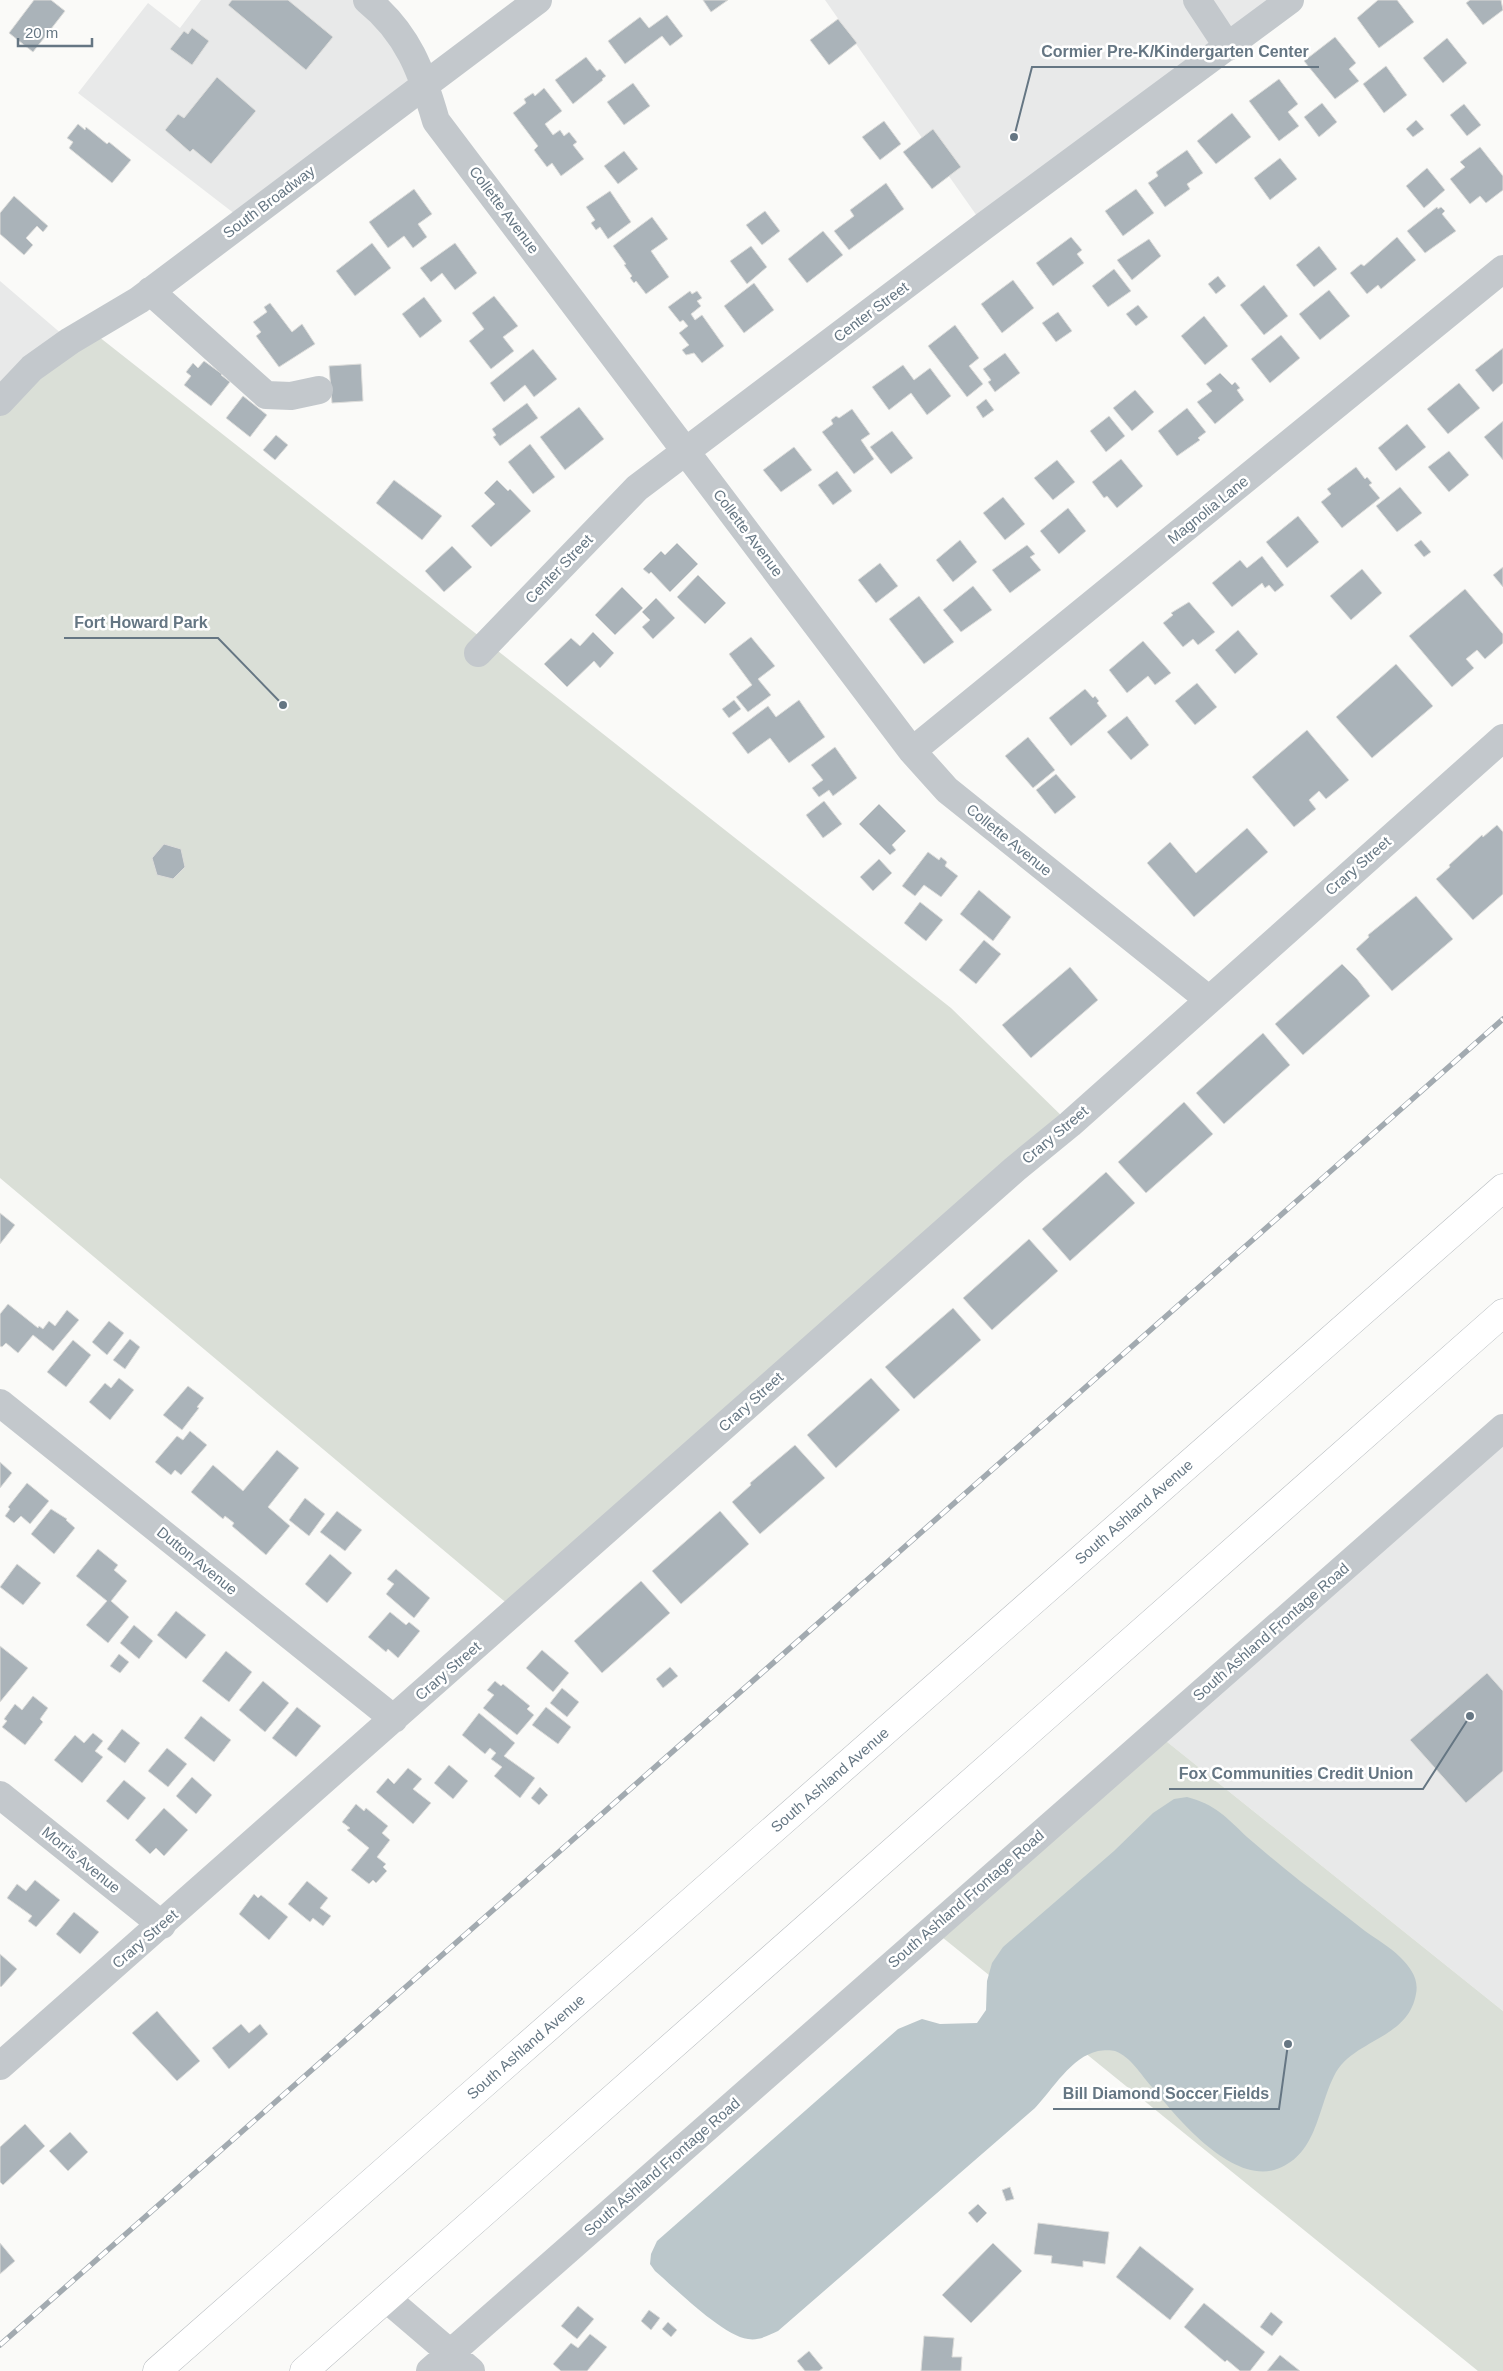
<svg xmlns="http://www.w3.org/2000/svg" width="1503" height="2371" font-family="Arial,sans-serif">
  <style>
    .built { fill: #e8e9e9 }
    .green { fill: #dadfd7 }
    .water { fill: #bbc7cb }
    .building { fill: #aab3b9; stroke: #dcdcda }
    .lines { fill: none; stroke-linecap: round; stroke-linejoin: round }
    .major-casing { stroke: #b5babe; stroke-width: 29 }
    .minor { stroke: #c3c8cc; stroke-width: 28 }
    .major { stroke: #fff; stroke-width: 28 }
    .rail-casing { stroke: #a2aab0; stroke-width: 5.5 }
    .rail { stroke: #fff; stroke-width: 4; stroke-dasharray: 11; stroke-linecap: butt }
    .labels { text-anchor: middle; stroke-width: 5; stroke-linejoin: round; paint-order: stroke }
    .street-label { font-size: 15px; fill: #657683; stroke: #fff }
    .leader { fill: none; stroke: #657683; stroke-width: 2 }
    .callout-dot { fill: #657683; stroke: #fff; stroke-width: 2 }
    .callout-label { font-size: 16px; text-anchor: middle; font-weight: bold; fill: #657683; stroke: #fff; stroke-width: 5; stroke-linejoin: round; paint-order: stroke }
  </style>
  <rect width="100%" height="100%" fill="#fafaf8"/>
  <path class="built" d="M201,0H367L426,86L244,221L78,93L148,3L180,28Z
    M825,0H1290L984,226Z
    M0,281L70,341L0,402Z
    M1503,1428V2011L1156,1733Z"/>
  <path class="green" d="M89,329L951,1008L1070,1124L516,1611L0,1178V402Z
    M1156,1733L1503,2011V2371H1478L932,1929Z"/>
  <path class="water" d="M1187,1797C1215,1804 1227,1818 1247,1837C1264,1852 1283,1867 1300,1881C1322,1898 1344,1914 1365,1931C1376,1939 1390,1947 1400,1957C1411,1968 1419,1979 1416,1994C1408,2040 1352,2039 1334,2076C1317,2110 1317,2157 1274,2170C1230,2182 1177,2118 1152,2087C1141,2075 1131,2057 1115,2051C1112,2050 1103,2050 1098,2051C1071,2057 1053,2089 1035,2108L778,2331C769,2335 759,2341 748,2339C723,2336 676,2289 655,2271L650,2264L651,2254L657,2241L898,2029L922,2019L940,2024L977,2023L986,2010L987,1981L992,1963L1003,1947L1114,1851L1153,1813L1174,1799Z"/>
  <path class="building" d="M34,0H51L65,11L33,52L9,33Z
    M232,0H288L333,37L306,70L228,5Z
    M703,0H728L711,12Z
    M1378,0H1397L1414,22L1379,48L1357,18Z
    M1470,0H1501L1503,10L1483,25L1466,3Z
    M667,15L683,36L670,46L662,36L625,64L608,41L640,17L649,28Z
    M838,19L857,43L829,65L810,40Z
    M192,28L209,41L192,65L170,49L184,31L188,34Z
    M1335,37L1356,63L1349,69L1359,81L1335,99L1304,61Z
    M1447,38L1467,63L1443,83L1423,58Z
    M586,57L597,71L600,69L606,76L602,79L603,80L573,104L555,80Z
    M1386,66L1407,95L1384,113L1363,84Z
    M217,77L256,111L211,164L193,149L190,152L165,130L178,114L184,118Z
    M1279,79L1298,104L1288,112L1299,126L1279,141L1249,101Z
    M633,83L650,106L624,125L607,102Z
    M544,88L562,111L545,124L553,135L560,130L564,136L569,132L577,142L573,145L584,159L561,176L552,163L547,167L534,150L538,146L513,113L526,103L524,99L533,93L535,96Z
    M1322,103L1337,122L1319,137L1304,117Z
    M1464,104L1481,125L1467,136L1450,115Z
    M1232,113L1251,137L1216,164L1197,141Z
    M1416,120L1424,129L1413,137L1406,129Z
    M884,121L901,144L880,160L862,137Z
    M78,124L85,130L86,127L107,144L109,142L131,160L112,183L69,148L73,142L67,138Z
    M933,129L961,167L932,189L903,152Z
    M1480,147L1503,176V190L1486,203L1480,196L1470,204L1450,179L1465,167L1460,162Z
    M1187,150L1203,173L1187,184L1190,189L1165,207L1148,183L1158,176L1156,172Z
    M624,151L638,169L618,184L604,166Z
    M1280,158L1297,179L1270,200L1254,178Z
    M1427,168L1445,190L1424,208L1406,186Z
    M886,183L904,209L849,250L834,231L854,216L850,210Z
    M414,189L432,214L418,224L427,237L413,248L404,236L388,248L369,222Z
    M1136,189L1154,213L1123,236L1105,211Z
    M610,191L631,222L608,239L600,227L596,230L591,223L595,220L586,207Z
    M14,196L48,226L43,232L37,226L26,238L33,245L24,255L0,234V213Z
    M1437,207L1438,209L1441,207L1445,211L1442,214L1456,231L1425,253L1407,231Z
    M765,211L780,231L762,245L746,225Z
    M652,217L668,239L651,251L669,277L646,294L636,281L634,283L630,278L632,276L624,265L626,264L613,246Z
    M823,231L843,255L807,283L788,259Z
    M1071,237L1082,250L1077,254L1084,263L1053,286L1036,263Z
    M1397,237L1416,260L1381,289L1378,285L1367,294L1350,273L1361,264L1364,266Z
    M1149,239L1161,256L1132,280L1117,260Z
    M372,243L391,268L355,296L336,271Z
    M455,243L477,273L455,290L442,273L431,282L420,268Z
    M751,246L767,267L747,284L730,261Z
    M1319,246L1337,269L1314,287L1296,265Z
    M1114,269L1131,291L1108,307L1092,286Z
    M1218,276L1226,286L1216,294L1208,284Z
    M1013,280L1034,308L1002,333L981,304Z
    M754,283L774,310L744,333L724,306Z
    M1264,285L1288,316L1264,335L1240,305Z
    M1329,290L1350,316L1320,340L1299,314Z
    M690,291L692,294L697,291L702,298L697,301L701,306L691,314L695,320L702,315L724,346L702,363L694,353L686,355L682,350L689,345L679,333L688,326L683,320L680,322L668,307Z
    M494,296L518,326L503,337L514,351L491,369L469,341L484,329L472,313Z
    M424,297L442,321L420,338L402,314Z
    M270,303L292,332L302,324L315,344L279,367L256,336L261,332L253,322L267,312L264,307Z
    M1138,305L1148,317L1136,326L1126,314Z
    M1058,312L1072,331L1056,342L1042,323Z
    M1204,316L1228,346L1205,365L1181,336Z
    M955,325L979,358L969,366L983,384L967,397L928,346Z
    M1281,335L1300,358L1270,383L1251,359Z
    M1503,348V383L1493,392L1475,370Z
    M533,349L557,379L534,397L525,385L504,402L490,383Z
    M1005,353L1020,373L995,392L988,382L991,380L983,369Z
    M204,361L222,374L221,375L230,382L211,406L184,385L191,376L186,372L193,363L198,368Z
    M361,364L363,401L332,403L329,366Z
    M903,365L914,380L930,368L951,396L927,415L911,393L889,410L872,387Z
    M1220,373L1232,385L1235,382L1240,388L1237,390L1244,400L1215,424L1197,402L1212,391L1206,384Z
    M1459,383L1480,408L1448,434L1427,409Z
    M1135,390L1154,412L1132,431L1113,408Z
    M243,396L267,415L250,437L226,418Z
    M986,399L994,410L983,418L976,407Z
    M527,403L538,418L500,446L493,437L496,435L492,429Z
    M579,407L604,439L565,470L540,437Z
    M1187,408L1206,432L1198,438L1200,440L1177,456L1158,431Z
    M852,409L870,434L861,440L874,459L854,474L822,432L833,424L831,420L836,416L839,418Z
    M1109,416L1125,436L1106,452L1090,431Z
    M1503,421V460L1484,437Z
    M1407,424L1426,447L1396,471L1378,448Z
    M892,431L913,458L891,474L870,447Z
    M276,435L288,445L275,460L263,450Z
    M530,444L555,477L533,494L508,462Z
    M794,447L812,470L781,492L763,470Z
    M1449,451L1469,475L1449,492L1428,467Z
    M1121,459L1143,486L1117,508L1107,496L1104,498L1092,482Z
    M1057,460L1075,482L1053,500L1034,478Z
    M1356,467L1365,479L1367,477L1372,483L1369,485L1380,498L1342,528L1321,502L1331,494L1327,489Z
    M837,471L852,491L833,505L818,485Z
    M394,480L442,516L422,540L376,503Z
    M497,480L508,491L510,489L531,511L491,547L471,526L495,504L484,493Z
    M1400,487L1422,513L1397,532L1376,506Z
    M1003,497L1025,524L1005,540L983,513Z
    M1068,508L1086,531L1059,554L1040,531Z
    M1298,516L1319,542L1287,568L1266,542Z
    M960,540L977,562L953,582L936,560Z
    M1421,540L1431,552L1424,557L1414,545Z
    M677,543L698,564L670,592L651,572L649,574L643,569L661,551L665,555Z
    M1027,545L1035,554L1030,557L1041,570L1010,593L992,570Z
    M452,546L472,567L444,592L425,571Z
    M1262,556L1284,585L1275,592L1269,585L1265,588L1262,583L1232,607L1212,583L1240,560L1247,568Z
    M880,563L898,586L876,603L858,580Z
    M1503,567V587L1493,575Z
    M1362,569L1382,593L1351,620L1330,596Z
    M698,575L726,603L705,624L677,597Z
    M973,586L992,610L961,632L943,610Z
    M622,587L643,608L615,635L595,615Z
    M1465,589L1503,634V643L1485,659L1477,650L1466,659L1474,668L1452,687L1409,636Z
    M919,596L954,642L924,664L889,619Z
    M656,598L675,618L653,639L642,627L650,620L642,612Z
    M1189,602L1215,632L1198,645L1193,639L1183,647L1163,623L1173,615L1171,613Z
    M1238,630L1258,654L1235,674L1215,650Z
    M593,632L614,653L600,668L594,661L567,687L544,664L571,638L580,646Z
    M751,637L775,666L758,679L771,695L748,712L736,697L752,685L729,654Z
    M1143,641L1171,673L1155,685L1148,676L1127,693L1109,670Z
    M1396,664L1433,706L1372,758L1336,717Z
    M1197,683L1217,707L1195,725L1175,701Z
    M1085,689L1093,698L1095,696L1099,701L1097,703L1107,716L1071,746L1049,718Z
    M734,700L741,709L729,718L722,709Z
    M799,700L825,737L789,763L770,738L748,754L732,733L768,706L776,717Z
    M1127,716L1149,745L1131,760L1107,732Z
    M1307,730L1349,780L1326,799L1319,791L1309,800L1316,809L1294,827L1252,777Z
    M1028,737L1055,770L1033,788L1005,756Z
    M835,747L857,778L833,796L829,790L819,797L812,788L823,780L811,765Z
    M1056,774L1076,797L1055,814L1036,790Z
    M824,801L842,824L823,838L806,815Z
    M879,804L906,831L892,845L896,850L890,855L859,824Z
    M1497,825L1503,832V894L1473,920L1436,879L1450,867L1449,865L1482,835L1483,837Z
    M1247,828L1268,852L1194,917L1147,863L1170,842L1196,873Z
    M164,844L181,849L185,867L173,879L157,875L152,858Z
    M928,852L939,860L941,857L947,862L945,866L958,876L941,897L924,885L915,896L902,886Z
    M879,859L892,873L873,891L860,877Z
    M979,890L1011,917L993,941L960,914Z
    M1416,896L1453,939L1392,991L1356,949L1369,937L1368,935Z
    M920,902L943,920L926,941L904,923Z
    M984,940L1001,954L976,984L959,970Z
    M1342,964L1357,979L1370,996L1303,1055L1275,1024Z
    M1070,967L1098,1000L1031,1058L1002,1025Z
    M1263,1033L1290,1065L1224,1124L1196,1093Z
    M1184,1102L1213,1134L1146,1193L1118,1162Z
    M1106,1172L1135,1203L1070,1261L1042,1229Z
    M0,1213L15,1225L0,1244Z
    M1029,1239L1058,1271L992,1330L963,1298Z
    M8,1304L38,1328L39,1326L43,1329L49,1321L55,1326L67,1310L79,1320L53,1351L33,1335L18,1353L6,1343L2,1347L0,1346V1314Z
    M953,1308L981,1340L914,1399L885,1367Z
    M109,1321L124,1333L107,1355L92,1342Z
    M130,1339L140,1347L125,1369L113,1360Z
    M73,1340L91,1355L66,1387L47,1372Z
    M119,1378L134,1390L110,1420L89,1402L105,1383L111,1388Z
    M871,1378L900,1410L836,1468L807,1435Z
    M188,1386L204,1398L197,1407L199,1408L182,1430L163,1415Z
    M190,1431L207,1445L181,1475L175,1470L171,1475L155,1462L177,1436L183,1440Z
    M795,1445L825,1478L760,1534L732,1502L751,1485L750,1483Z
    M277,1450L299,1468L268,1507L290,1526L266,1555L232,1526L234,1523L225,1516L223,1519L191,1492L213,1465L243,1491Z
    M0,1462L12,1473L0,1488Z
    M27,1483L49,1501L30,1524L21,1516L14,1523L5,1516L10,1509L8,1507Z
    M305,1498L325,1514L309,1536L289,1520Z
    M51,1509L67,1519L66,1520L75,1528L54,1554L31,1534Z
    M337,1511L362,1530L345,1551L320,1532Z
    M720,1511L749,1544L681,1604L652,1571Z
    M98,1549L118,1565L114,1570L127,1581L111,1601L129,1617L108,1643L86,1625L107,1601L76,1576Z
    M330,1554L352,1573L327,1603L305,1584Z
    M17,1564L41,1583L23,1605L0,1587Z
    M396,1569L430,1598L414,1618L386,1594L394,1584L387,1579Z
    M641,1581L670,1613L602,1673L574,1641Z
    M176,1611L206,1635L186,1659L157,1635Z
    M390,1612L406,1625L409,1622L420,1631L398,1658L388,1649L386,1652L368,1637Z
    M134,1625L153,1641L139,1659L120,1643Z
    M0,1646L28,1668L0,1702Z
    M542,1650L569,1673L553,1692L526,1668Z
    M226,1651L252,1672L229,1702L202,1681Z
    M119,1654L129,1662L120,1673L110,1666Z
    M670,1667L678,1676L663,1688L656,1679Z
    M1487,1673L1503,1691V1771L1466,1803L1410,1740Z
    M263,1681L289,1703L265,1732L239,1710Z
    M495,1681L501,1686L503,1684L530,1706L527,1709L534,1715L517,1735L483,1708L494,1695L487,1690Z
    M562,1688L579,1702L567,1717L550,1703Z
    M33,1696L48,1708L40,1719L43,1722L25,1745L2,1727L7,1721L4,1719L15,1704L22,1710Z
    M297,1707L321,1726L296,1757L272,1738Z
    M546,1707L571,1727L558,1744L532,1725Z
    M479,1713L515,1743L504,1756L535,1778L520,1798L494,1776L502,1767L491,1759L496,1753L490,1748L485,1754L462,1735Z
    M201,1716L231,1740L214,1762L184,1738Z
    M122,1729L140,1743L125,1763L107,1749Z
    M93,1733L103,1741L95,1751L103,1757L82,1783L54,1760L75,1735L84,1743Z
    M167,1748L187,1764L168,1787L148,1771Z
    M449,1765L468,1781L453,1799L434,1783Z
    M408,1768L422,1779L413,1789L431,1803L413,1824L376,1792L388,1778L394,1784Z
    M192,1777L212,1795L196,1814L176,1796Z
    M124,1780L146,1798L128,1820L106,1801Z
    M540,1787L548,1795L539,1805L531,1798Z
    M356,1804L364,1811L366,1808L388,1826L382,1833L390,1840L377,1857L386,1864L383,1867L387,1871L376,1883L373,1880L369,1884L351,1870L369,1848L347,1830L350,1828L342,1822Z
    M164,1808L188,1830L164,1856L156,1848L150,1854L135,1840Z
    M35,1880L60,1900L36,1927L28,1921L32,1916L7,1898L17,1884L26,1891Z
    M307,1881L328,1898L320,1908L331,1916L323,1926L313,1918L310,1922L288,1904Z
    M254,1894L258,1898L261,1895L288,1917L269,1940L239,1914Z
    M74,1912L99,1932L80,1954L56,1934Z
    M0,1954L17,1969L1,1987L0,1986Z
    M157,2011L200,2061L177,2081L132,2033Z
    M241,2024L249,2033L260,2024L268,2034L229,2069L212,2048Z
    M25,2124L45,2146L3,2185L0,2182V2147Z
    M70,2132L88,2152L68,2171L49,2151Z
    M1010,2187L1014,2199L1006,2201L1002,2190Z
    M978,2204L987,2213L977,2223L968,2213Z
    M1038,2223L1109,2232L1105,2264L1083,2261V2267L1051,2263L1052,2256L1034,2254Z
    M0,2243L15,2261L0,2274Z
    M993,2243L1022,2271L971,2323L942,2295Z
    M1140,2246L1194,2289L1170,2320L1116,2277Z
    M1204,2303L1265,2352L1250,2371H1240L1227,2360L1225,2362L1184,2327Z
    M578,2306L594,2319L577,2339L561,2326Z
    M649,2310L660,2318L651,2330L641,2321Z
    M1271,2312L1283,2322L1272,2336L1260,2327Z
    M668,2322L677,2330L671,2337L662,2329Z
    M590,2334L607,2347L587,2371H561L553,2364L571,2343L578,2348Z
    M924,2336L954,2338L952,2357H962L961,2371H921Z
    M809,2351L823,2368L819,2371H805L797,2361Z
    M1280,2355L1300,2371H1267Z"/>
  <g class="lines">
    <g class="major-casing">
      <path id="major" d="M157,2371L1503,1188
        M304,2371L1503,1313"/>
    </g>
    <path class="minor" d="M367,0C408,33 422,72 436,121L912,751L947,790L1208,999
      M1197,0L1228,47
      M150,291L266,395L291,396L319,390
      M0,402L32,368L70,341L139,300L538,0
      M478,653L637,488L984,226L1290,0
      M912,751L1503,269
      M0,1403L394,1719
      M0,1795L162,1925
      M0,2066L1015,1169L1070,1124L1503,738
      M387,2299L471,2371
      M430,2371L1503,1428"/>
    <use href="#major" class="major"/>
    <g class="rail-casing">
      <path id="rail" d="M0,2345L1503,1019"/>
    </g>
    <use href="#rail" class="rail"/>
  </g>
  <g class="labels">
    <g class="street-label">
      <text transform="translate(269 202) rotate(-37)" y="5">South Broadway</text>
      <text transform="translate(504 210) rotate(53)" y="5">Collette Avenue</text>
      <text transform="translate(871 312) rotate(-37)" y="5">Center Street</text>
      <text transform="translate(1208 510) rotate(-39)" y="5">Magnolia Lane</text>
      <text transform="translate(748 533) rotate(53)" y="5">Collette Avenue</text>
      <text transform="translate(559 569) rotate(-46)" y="5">Center Street</text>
      <text transform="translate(1009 840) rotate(39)" y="5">Collette Avenue</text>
      <text transform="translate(1358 866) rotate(-41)" y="5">Crary Street</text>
      <text transform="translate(1055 1135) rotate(-40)" y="5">Crary Street</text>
      <text transform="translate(751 1402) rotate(-42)" y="5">Crary Street</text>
      <text transform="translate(1134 1512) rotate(-41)" y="5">South Ashland Avenue</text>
      <text transform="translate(197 1561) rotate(39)" y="5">Dutton Avenue</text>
      <text transform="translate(1271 1632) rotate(-41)" y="5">South Ashland Frontage Road</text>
      <text transform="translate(448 1671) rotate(-41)" y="5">Crary Street</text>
      <text transform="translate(830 1780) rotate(-41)" y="5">South Ashland Avenue</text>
      <text transform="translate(81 1860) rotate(39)" y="5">Morris Avenue</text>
      <text transform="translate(966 1899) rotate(-41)" y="5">South Ashland Frontage Road</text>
      <text transform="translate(145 1939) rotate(-41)" y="5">Crary Street</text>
      <text transform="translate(526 2047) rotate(-41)" y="5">South Ashland Avenue</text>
      <text transform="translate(662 2167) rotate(-41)" y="5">South Ashland Frontage Road</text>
    </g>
  </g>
  <path class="leader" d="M1014 137L1032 67H1319M283 705L218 638H64M1470 1716L1423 1789H1169M1288 2044L1279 2109H1053"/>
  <g class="callout-dot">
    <circle cx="1014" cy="137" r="5"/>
    <circle cx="283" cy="705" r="5"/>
    <circle cx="1470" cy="1716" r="5"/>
    <circle cx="1288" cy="2044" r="5"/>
  </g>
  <g class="callout-label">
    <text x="1175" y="57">Cormier Pre-K/Kindergarten Center</text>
    <text x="141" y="628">Fort Howard Park</text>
    <text x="1296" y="1779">Fox Communities Credit Union</text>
    <text x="1166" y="2099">Bill Diamond Soccer Fields</text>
  </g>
  <path d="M18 38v8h74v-8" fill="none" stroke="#657683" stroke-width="2.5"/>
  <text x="25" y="38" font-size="15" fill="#657683" stroke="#ffffff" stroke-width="4" paint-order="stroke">20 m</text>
</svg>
